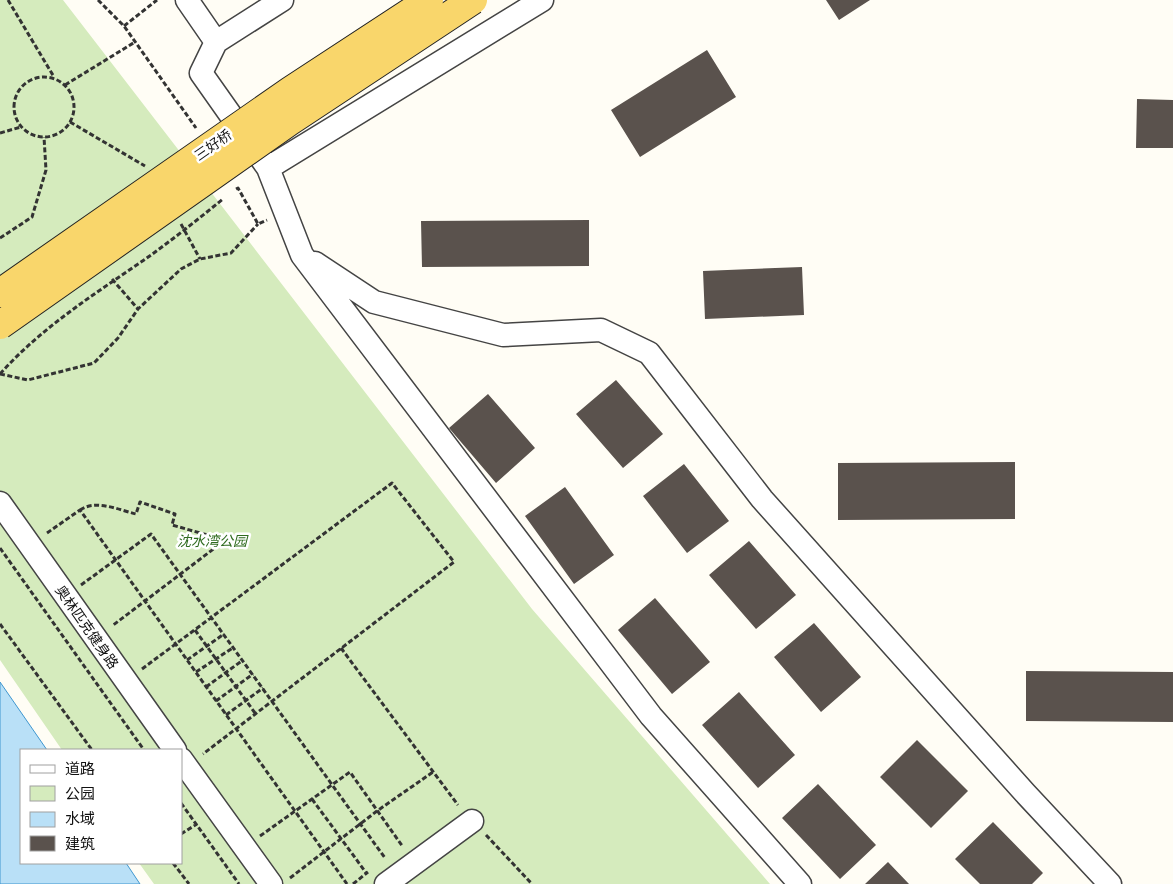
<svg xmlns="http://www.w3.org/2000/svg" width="1173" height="884" font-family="'PT Serif','Noto Sans SC',serif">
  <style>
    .green { fill: #d5ebbd }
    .water { fill: #b9e0f7; stroke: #3f96cf }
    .building { fill: #5a524d }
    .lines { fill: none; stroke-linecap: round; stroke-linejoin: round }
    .minor-casing { stroke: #444; stroke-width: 25 }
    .path { stroke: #333; stroke-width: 3; stroke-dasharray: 5 2.5; stroke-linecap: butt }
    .minor { stroke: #fff; stroke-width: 22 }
    .major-bridge-casing { stroke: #222; stroke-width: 30; stroke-linecap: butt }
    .major-bridge { stroke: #f9d66b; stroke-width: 28 }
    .labels { text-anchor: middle; stroke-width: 5; stroke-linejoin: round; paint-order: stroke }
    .street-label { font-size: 14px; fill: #111; stroke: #fff }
    .park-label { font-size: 14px; font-style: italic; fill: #2f6b1f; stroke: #fff }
  </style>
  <rect width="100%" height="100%" fill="#fffdf5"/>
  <path class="green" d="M0,0H63L532,609L770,884H154L139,863H181V750H62L0,660Z"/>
  <path class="water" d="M0,682L47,750H21V863H126L140,884H0Z"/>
  <path class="building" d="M826,0H870L839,20Z
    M707,50L736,97L640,157L611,110Z
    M1137,99L1173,100V148H1136Z
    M589,220V266L422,267L421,221Z
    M802,267L804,315L705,319L703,271Z
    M616,380L663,434L623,468L576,414Z
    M488,394L535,448L496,483L449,428Z
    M1015,462V519L838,520V463Z
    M684,464L729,521L687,553L643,496Z
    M565,487L614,555L574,584L525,516Z
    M749,541L796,595L756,629L709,575Z
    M655,598L710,662L672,694L618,630Z
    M814,623L861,677L821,712L774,657Z
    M1026,671L1173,672V722L1026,721Z
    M739,692L795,755L758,788L702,725Z
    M917,740L968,791L931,828L880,777Z
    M818,784L876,845L840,879L782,818Z
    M993,822L1043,873L1032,884H980L955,859Z
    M888,862L909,884H865Z"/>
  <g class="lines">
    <g class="minor-casing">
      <path id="minor" d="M187,0L216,42L201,73L268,168L302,255L651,716L800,884
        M216,42L282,0
        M268,168L542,0
        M315,263L374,302L503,335L601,330L649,353L762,499L1025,793L1110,884
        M0,503L175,750
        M181,759L271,884
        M386,884L472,821"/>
    </g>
    <path class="path" d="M8,0L54,77
      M98,0L124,26L196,128
      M124,26L157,0
      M14 107a30 30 0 1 1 60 0a30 30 0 1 1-60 0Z
      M65,85L135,42
      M70,122L145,166
      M0,133L21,127
      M236,189L238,188L258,224L267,220
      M181,224L200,259
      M0,238L32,217L46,170L44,137
      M112,279L138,309
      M0,374C41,328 93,295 144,260C171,241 197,220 223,199
      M0,374L28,380L94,363L118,338L138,309L181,269L200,259L231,253L258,224
      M80,510C96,499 119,510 136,514L140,502L175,514L172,525L211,536L220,544L112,626
      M47,533L80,510L347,884
      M0,548L144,750
      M81,585L151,534L385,858
      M0,624L92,750
      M195,630L255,713
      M341,648L458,805
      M187,660L224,634
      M142,669L392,483L454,562L203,754
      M196,672L234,647
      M206,687L243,660
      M216,701L253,674
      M226,715L263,688
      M312,799L367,874
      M181,803L239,884
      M181,834L197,824
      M486,835L532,884
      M260,836L350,772L403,847
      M173,863L189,884
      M290,878L377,811L433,772
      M353,884L368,872"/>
    <use href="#minor" class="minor"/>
    <g class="major-bridge-casing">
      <path id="major-bridge" d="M0,293L290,91L429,0
        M0,325L290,121L473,0"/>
    </g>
    <use href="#major-bridge" class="major-bridge"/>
  </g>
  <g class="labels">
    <g class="street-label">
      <text transform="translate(213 145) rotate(-35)" y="5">三好桥</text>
      <text transform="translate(87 627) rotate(55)" y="5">奥林匹克健身路</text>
    </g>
    <g class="park-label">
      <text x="212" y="546">沈水湾公园</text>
    </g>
  </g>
  <rect x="20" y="749" width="162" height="115" fill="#ffffff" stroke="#a0a0a0"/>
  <rect x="30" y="765" width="25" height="8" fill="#ffffff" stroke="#a0a0a0"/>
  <text x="65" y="774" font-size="15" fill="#111111">道路</text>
  <rect x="30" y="786" width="25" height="15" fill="#d5ebbd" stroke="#a0a0a0"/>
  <text x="65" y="799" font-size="15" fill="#111111">公园</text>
  <rect x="30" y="812" width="25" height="15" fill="#b9e0f7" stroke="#a0a0a0"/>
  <text x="65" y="824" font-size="15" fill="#111111">水域</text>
  <rect x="30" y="836" width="25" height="15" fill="#5a524d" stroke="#a0a0a0"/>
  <text x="65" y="849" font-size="15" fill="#111111">建筑</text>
</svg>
